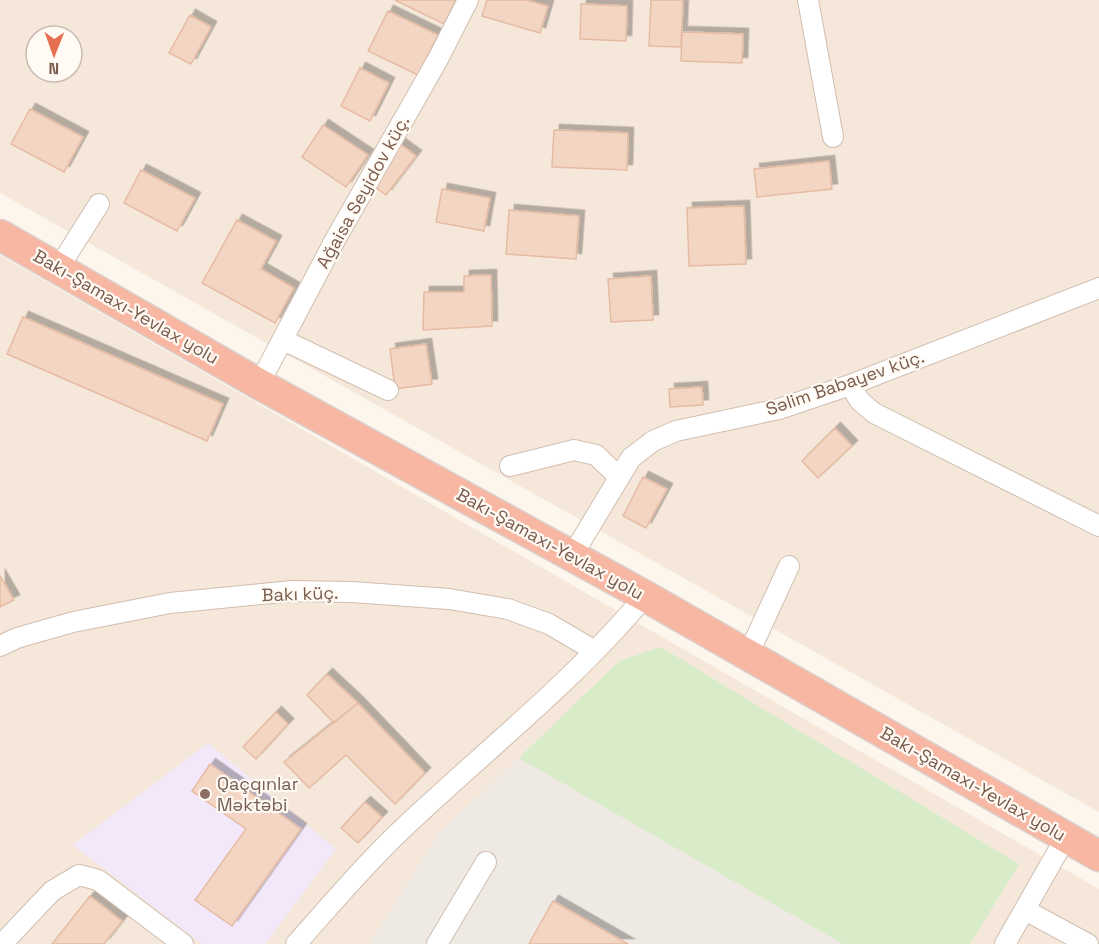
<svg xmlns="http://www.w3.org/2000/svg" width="1099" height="944" font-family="'Space Grotesk',sans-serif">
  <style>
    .residential { fill: #f5e8da; fill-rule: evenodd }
    .industrial { fill: #efe9e4 }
    .education { fill: #f3e8fa }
    .green { fill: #d8ecc9 }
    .building { fill: #f3d5c3; stroke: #e6bba3; stroke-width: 1.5; filter: url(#shadow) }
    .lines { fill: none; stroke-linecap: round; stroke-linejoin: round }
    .minor-casing { stroke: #d1beb0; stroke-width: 22 }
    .highway-casing { stroke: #dad1cd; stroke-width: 33 }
    .minor { stroke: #fff; stroke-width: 20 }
    .highway { stroke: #f7b7a3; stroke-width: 30 }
    .education-dot { fill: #8d6e63; stroke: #fffaf3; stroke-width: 2 }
    .labels { text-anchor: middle; stroke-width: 4.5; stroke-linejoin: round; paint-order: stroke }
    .street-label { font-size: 18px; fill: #7a5c4d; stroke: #fffaf3 }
    .education-label { font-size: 18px; fill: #785e54; stroke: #fffaf3; text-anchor: start }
  </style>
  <defs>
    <filter id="shadow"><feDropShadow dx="5.5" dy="-5.5" stdDeviation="0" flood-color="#0004"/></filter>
  </defs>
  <rect width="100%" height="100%" fill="#fdf6ec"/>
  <path class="residential" d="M0,0H1099V812L0,193ZM36,36H72V72H36Z
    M0,255L1099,889V944H0Z"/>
  <path class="industrial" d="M519,758L843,944H369L440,832Z"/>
  <path class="education" d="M208,743L336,849L265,944H202L73,845Z"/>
  <path class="green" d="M661,647L1019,864L970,944H843L519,758L619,661Z"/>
  <path class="building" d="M395,0H456L444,24Z
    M487,0H526L548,6L540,33L482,16Z
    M651,0H683L681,47L649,46Z
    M581,4L627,6L626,41L580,39Z
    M388,11L438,35L418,75L368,51Z
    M190,15L211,27L191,64L169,53Z
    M682,32L743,34L742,63L681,61Z
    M360,68L389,83L370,121L341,106Z
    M30,109L83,137L64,172L11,144Z
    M323,125L368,155L346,187L302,157Z
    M554,130L628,133L627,170L552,167Z
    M400,144L416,156L386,195L370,183Z
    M829,161L832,189L757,197L754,169Z
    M141,170L195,198L177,231L124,203Z
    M442,189L490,198L484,231L436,222Z
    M744,206L746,264L689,266L687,208Z
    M509,210L579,216L576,259L506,254Z
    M237,220L276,241L261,269L294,288L275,323L202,283Z
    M491,275L492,326L423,330L424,292H464V276Z
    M651,276L653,320L611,322L608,279Z
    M23,317L223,404L207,441L7,354Z
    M426,344L432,384L395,389L390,349Z
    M702,387L703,405L670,407L669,389Z
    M835,428L852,446L818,478L802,461Z
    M643,477L667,489L646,528L623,516Z
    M0,576L14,600L0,607Z
    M327,674L358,703L334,723L307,695Z
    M358,703L425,773L395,804L346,755L309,788L284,762Z
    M276,712L288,724L256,759L243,747Z
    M210,764L301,829L232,926L195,900L246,829L192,791Z
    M365,802L382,817L358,843L341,828Z
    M90,896L122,921L104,944H52Z
    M553,901L628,944H529Z"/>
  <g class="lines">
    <g class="minor-casing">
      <path id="minor" d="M808,0L833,137
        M58,269L99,204
        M283,340L388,390
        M259,384L335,240L438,59L468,0
        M850,385L860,401L874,413L1099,526
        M510,466L574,450L596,455L619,477
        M572,556L631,458L653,441L676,431L779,409L850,385L1099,288
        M0,646L17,638L73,622L170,603L292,591L352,592L449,599L508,609L549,624L595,651
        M748,655L789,566
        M1025,910L1088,944
        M2,944L52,891L79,875L98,880L183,944
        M296,944C328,908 360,870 395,836C478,756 571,685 645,596
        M437,944L486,862
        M1005,944L1066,837"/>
    </g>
    <g class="highway-casing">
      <path id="highway" d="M0,235L259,384L645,596L1099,856"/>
    </g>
    <use href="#minor" class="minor"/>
    <use href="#highway" class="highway"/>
  </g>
  <circle class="education-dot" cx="205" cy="794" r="6"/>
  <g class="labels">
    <g class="street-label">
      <text transform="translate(363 192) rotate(-61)" y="6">Ağaisa Seyidov küç.</text>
      <text transform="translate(126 307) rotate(30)" y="6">Bakı-Şamaxı-Yevlax yolu</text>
      <text transform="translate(845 383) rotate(-19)" y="6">Səlim Babayev küç.</text>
      <text transform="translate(550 544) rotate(29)" y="6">Bakı-Şamaxı-Yevlax yolu</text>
      <text transform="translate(300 594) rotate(-2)" y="6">Bakı küç.</text>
      <text transform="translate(973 784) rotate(30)" y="6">Bakı-Şamaxı-Yevlax yolu</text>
    </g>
    <g class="education-label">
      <text x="217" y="790">Qaçqınlar<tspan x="217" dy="21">Məktəbi</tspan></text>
    </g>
  </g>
  <g transform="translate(54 54) rotate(181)"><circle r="28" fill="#fffaf3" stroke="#cabbb1" stroke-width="1.5"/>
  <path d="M0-4.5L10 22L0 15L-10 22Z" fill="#e76f51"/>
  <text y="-9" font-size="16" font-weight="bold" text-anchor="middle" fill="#7a5c4d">N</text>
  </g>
</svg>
